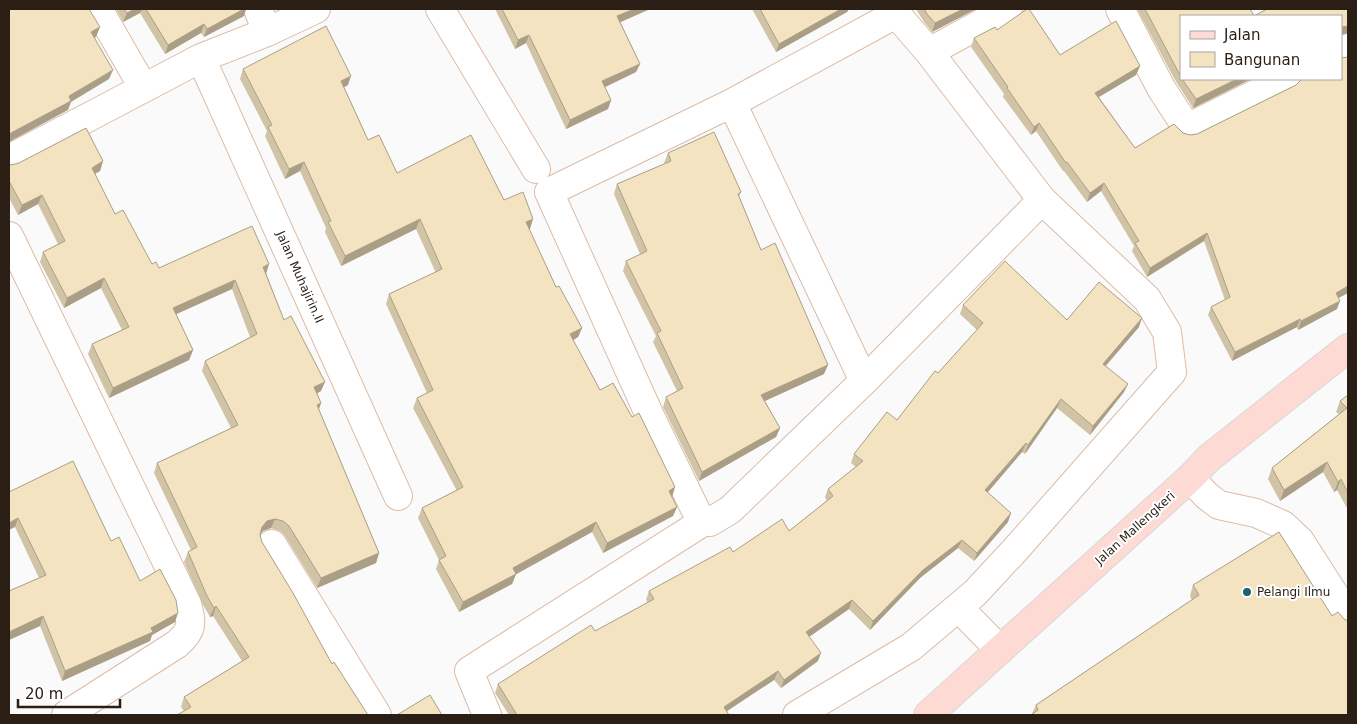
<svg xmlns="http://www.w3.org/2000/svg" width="1357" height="724" font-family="'DejaVu Sans',sans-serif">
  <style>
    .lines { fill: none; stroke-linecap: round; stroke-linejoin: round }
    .street-casing { stroke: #dcbca5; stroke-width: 30 }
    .primary-casing { stroke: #d9d6d5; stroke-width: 30 }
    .street { stroke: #fff; stroke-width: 28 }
    .primary { stroke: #fddad4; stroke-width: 28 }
    .wall { fill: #d1c3a5 }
    .shaded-wall { fill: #aa9f86 }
    .building { fill: #f3e3c0; stroke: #aa9f86 }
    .poi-dot { fill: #18666c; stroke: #fff; stroke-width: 2 }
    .labels { text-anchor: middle; stroke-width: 4; stroke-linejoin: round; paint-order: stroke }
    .street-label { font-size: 12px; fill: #2a1e15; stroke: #fff }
    .poi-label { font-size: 12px; fill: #2a1e15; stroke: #fff; text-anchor: start }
  </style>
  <rect width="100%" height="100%" fill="#fafafa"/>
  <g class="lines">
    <g class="street-casing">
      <path id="street" d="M98,9L143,87
        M258,9L267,32
        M440,9L536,169
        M892,9L929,52L1042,200L864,381L730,510L710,522L701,518L697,513L650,416L549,192L732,103L896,14
        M1120,9L1161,88L1187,128L1286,79
        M1341,51L1348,48
        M929,52L1008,9
        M201,58L398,496
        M732,103L864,381
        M9,159L201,58L267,32L316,9
        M9,236L187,604C192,624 193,630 177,644L66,715
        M1190,478L1207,496L1219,505L1256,513L1283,525L1300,541L1348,616
        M272,544L377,715
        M959,608L1000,650
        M487,715L469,671L706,520
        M797,715L911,647L975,593L1015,550L1172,372L1167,332L1147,299L1042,200"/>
    </g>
    <g class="primary-casing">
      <path id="primary" d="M928,715L1190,478L1209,458L1348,348"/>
    </g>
    <use href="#street" class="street"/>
    <use href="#primary" class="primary"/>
  </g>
  <path class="wall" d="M116,9H246L244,16L204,37L201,33L165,54L140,13L123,22Z
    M495,9H650L620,22L640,64L636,72L605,87L611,100L608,109L566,129L526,43L515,49Z
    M752,9H849L847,12L776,52Z
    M916,9H976L932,32L924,22Z
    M1137,9H1250L1254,16L1267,9H1348V33L1341,35V16H1181V79H1251L1193,108L1175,80Z
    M997,30L1060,55L1140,66L1136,75L1099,97L1135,148L1183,133L1190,135L1197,134L1296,85L1301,79H1341L1338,298L1337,309L1298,330L1297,327L1232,361L1208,315L1211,307L1225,300L1204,241L1147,277L1132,251L1134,246L1101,191L1087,202L1064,171H1063L1036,131L1031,135L1003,97L1004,94L971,47L974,38Z
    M243,69L348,85L344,87L368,140L397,173L504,200L530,229L529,230L556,287L582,328L578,337L573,340L600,390L632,417L675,487L672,497L677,507L673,516L603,553L592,532L516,574L512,584L459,612L436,569L439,560L418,518L422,508L457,491L413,408L417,398L427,393L386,304L389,294L436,273L416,229L341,266L325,232L326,228L300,171L285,179L265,136L267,131L240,79Z
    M668,153L741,192L739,197L761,250L824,374L765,401L780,428L776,437L699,481L663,407L666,397L677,391L653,342L656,336L623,271L626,261L640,254L614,194L617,184L665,164L664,163Z
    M103,161L100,171L95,174L115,214L152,264L159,268L266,273L284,320L321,391L317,393L321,403L319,410L379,553L376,563L317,588L285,536L280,531L271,528L263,531L260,535L262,542L332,664L368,715L184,711L181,707L184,697L242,661L213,616L210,617L203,605L184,562L188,552L191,550L154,473L157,463L231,428L202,371L205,361L250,337L232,289L176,314L193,350L189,360L109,398L88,354L92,344L122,330L101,288L64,308L40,262L43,252L58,244L38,204L18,215L9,198V164L11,165Z
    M963,305L1067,320L1139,327L1106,366L1124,392L1090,435L1057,408L1025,454L1022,452L987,493L1008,522L974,561L958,548L920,578L870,630L849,609L809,637L818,661L781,688L774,680L727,711L729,715H509L495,693L498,684L648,603L646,600L649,591L733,552L789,531L827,501L825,497L828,489L856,467L851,463L854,454L897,420L938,373L977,330L960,314Z
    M1348,395V510L1337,490L1334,492L1323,472L1280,501L1268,479L1272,468L1339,414L1336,412L1340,401Z
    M9,492L111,541L140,581L175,622L152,635L150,641L62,681L40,626L9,640V591L39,578L15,527Z
    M1193,585L1332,616L1345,620L1032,714L1036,705L1192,600L1190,596Z"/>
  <path class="shaded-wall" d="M135,9H142L140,13L123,22L127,13Z
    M244,9H246L244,16L204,37L207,29Z
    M634,9H650L614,25L617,16Z
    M841,9H849L847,12L776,52L779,44Z
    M963,9H976L932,32L935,23Z
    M204,24L201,33L165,54L168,45Z
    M1348,26V33L1341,35V27Z
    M100,27L96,37L87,42L91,32Z
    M529,35L526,43L515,49L518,40Z
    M640,64L636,72L599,90L602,81Z
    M1140,66L1136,75L1092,101L1095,93Z
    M113,70L109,79L71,102L68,110L9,142V134L69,96Z
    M351,76L348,85L337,91L341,81Z
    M1237,79H1251L1193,108L1196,99Z
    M611,100L608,109L566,129L570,120Z
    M1039,123L1036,131L1031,135L1034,127Z
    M103,161L100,171L88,177L92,168Z
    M304,162L300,171L285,179L289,169Z
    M1104,183L1101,191L1087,202L1090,193Z
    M42,195L38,204L18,215L22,205Z
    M420,219L416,229L341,266L345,256Z
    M533,219L530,229L522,232L526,222Z
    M1207,233L1204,241L1147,277L1150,268Z
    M269,264L266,274L263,267Z
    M104,278L101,288L64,308L67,298Z
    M235,280L232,289L170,317L173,308Z
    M1348,286V293L1333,301L1336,293Z
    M1340,301L1337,309L1298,330L1301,321Z
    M1142,318L1139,327L1100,372L1103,364Z
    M1300,319L1297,327L1232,361L1235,352Z
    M582,328L578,337L567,344L570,334Z
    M193,350L189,360L109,398L113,388Z
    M828,365L824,374L758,404L761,395Z
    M325,382L321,391L311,397L314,387Z
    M1128,384L1124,392L1090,435L1093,426Z
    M1061,399L1057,408L1025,454L1028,445Z
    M321,403L317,413V405Z
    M780,428L776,437L699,481L702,472Z
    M1026,443L1022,452L982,499L985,490Z
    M1327,462L1323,472L1280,501L1284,490Z
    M1341,479L1337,490L1334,492L1338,482Z
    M675,487L672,497L669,491Z
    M677,507L673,516L603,553L607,543Z
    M1011,513L1008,522L974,561L977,553Z
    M18,518L15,527L9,530V523Z
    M275,519L271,528L263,531L258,537L262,527L267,521Z
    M596,522L592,532L513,576L516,574L512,584L459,612L463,602L513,568Z
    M962,540L958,548L920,578L870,630L873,621L923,570Z
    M379,553L376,563L317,588L321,578Z
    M852,600L849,609L803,641L806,632Z
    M216,606L213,616L210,617L214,608Z
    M178,613L175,622L152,635L150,641L62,681L65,671L151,628Z
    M43,616L40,626L9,640V632Z
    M821,653L818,661L781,688L784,680Z
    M778,671L774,680L721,715L724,707Z"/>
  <path class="building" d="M9,9H89L100,27L91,32L113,70L69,96L71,101L9,134Z
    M124,9H135L127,13Z
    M146,9H244L207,29L204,24L168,45Z
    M502,9H634L617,16L640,64L602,81L611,100L570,120L529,35L518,40Z
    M760,9H841L779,44Z
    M924,9H963L935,23L927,14Z
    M1027,9H1029L1060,55L1116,21L1140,66L1095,93L1135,148L1174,124L1183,133L1190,135L1197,134L1296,85L1302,79H1341V58L1348,57V286L1336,293L1340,301L1301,321L1300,319L1235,352L1211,307L1230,297L1207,233L1150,268L1135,243L1139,241L1104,183L1090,193L1067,162L1066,163L1039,123L1034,127L1007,88L1008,87L974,38L995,27L997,30Z
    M1145,9H1250L1254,16L1267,9H1348V26L1341,27V16H1181V77Z
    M326,26L351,76L341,81L368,140L379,135L397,173L471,135L504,200L523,192L533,219L526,222L556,287L559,286L582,328L570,334L600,390L613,383L632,417L639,413L675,487L669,491L677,507L607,543L596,522L513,568L516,574L463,602L439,560L446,556L422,508L463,487L417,398L433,390L389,294L442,269L420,219L345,256L328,222L331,221L304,162L289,169L268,127L272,125L243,69Z
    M1182,79H1237L1196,99Z
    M86,128L103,161L92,168L115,214L123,210L152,264L156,262L159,268L252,226L269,264L263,267L284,320L291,316L325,382L314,387L321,403L317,405L379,553L321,578L289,526L283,521L275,519L267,521L262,527L260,535L262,542L293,593L332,664L334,662L368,715H177L191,707L184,697L249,657L216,606L214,608L207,596L188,552L197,547L157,463L238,425L205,361L257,334L235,280L173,308L193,350L113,388L92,344L129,327L104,278L67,298L43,252L65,241L42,195L22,205L9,181V164L11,165L19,163Z
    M714,132L741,192L738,194L761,250L775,243L828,365L761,395L780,428L702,472L666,397L683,388L657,333L661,331L626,261L647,251L617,184L671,161L668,153Z
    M1005,261L1067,320L1099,282L1142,318L1103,364L1128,384L1093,426L1061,399L1028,445L1026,443L985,490L1011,513L977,553L962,540L923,570L873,621L852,600L806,632L821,653L784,680L778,671L724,707L729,715H517L498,684L591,625L595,631L654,599L649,591L730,547L733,552L782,519L789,531L833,496L828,489L863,461L854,454L887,412L897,420L935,371L938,373L983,323L963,305Z
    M1348,395V493L1341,479L1338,482L1327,462L1284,490L1272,468L1347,408L1340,401Z
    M73,461L111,541L119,537L140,581L160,569L176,600L178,613L151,628L153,632L65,671L43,616L9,632V591L46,575L18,518L9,523V492Z
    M1279,532L1332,616L1338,612L1345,620H1348V715H1031L1038,710L1036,705L1199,595L1193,585Z
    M430,695L442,715H397Z"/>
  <circle class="poi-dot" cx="1247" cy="592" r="5"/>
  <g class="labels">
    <g class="street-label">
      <text transform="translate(300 277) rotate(66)" y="4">Jalan Muhajirin.II</text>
      <text transform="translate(1135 528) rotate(-42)" y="4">Jalan Mallengkeri</text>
    </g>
    <g class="poi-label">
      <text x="1257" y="596">Pelangi Ilmu</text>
    </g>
  </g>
  <rect width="1357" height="724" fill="none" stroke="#2a1e15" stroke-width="20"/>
  <rect x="1180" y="15" width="162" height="65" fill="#ffffff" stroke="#aaa5a1"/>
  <rect x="1190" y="31" width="25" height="8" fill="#fddad4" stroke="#aaa5a1"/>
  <text x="1224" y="40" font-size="15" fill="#2a1e15">Jalan</text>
  <rect x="1190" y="52" width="25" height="15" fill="#f3e3c0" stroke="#aaa5a1"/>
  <text x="1224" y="65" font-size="15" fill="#2a1e15">Bangunan</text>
  <path d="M18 699v8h102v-8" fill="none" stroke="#2a1e15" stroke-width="2.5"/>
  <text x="25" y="699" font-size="15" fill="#2a1e15" stroke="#ffffff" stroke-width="4" paint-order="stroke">20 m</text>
</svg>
